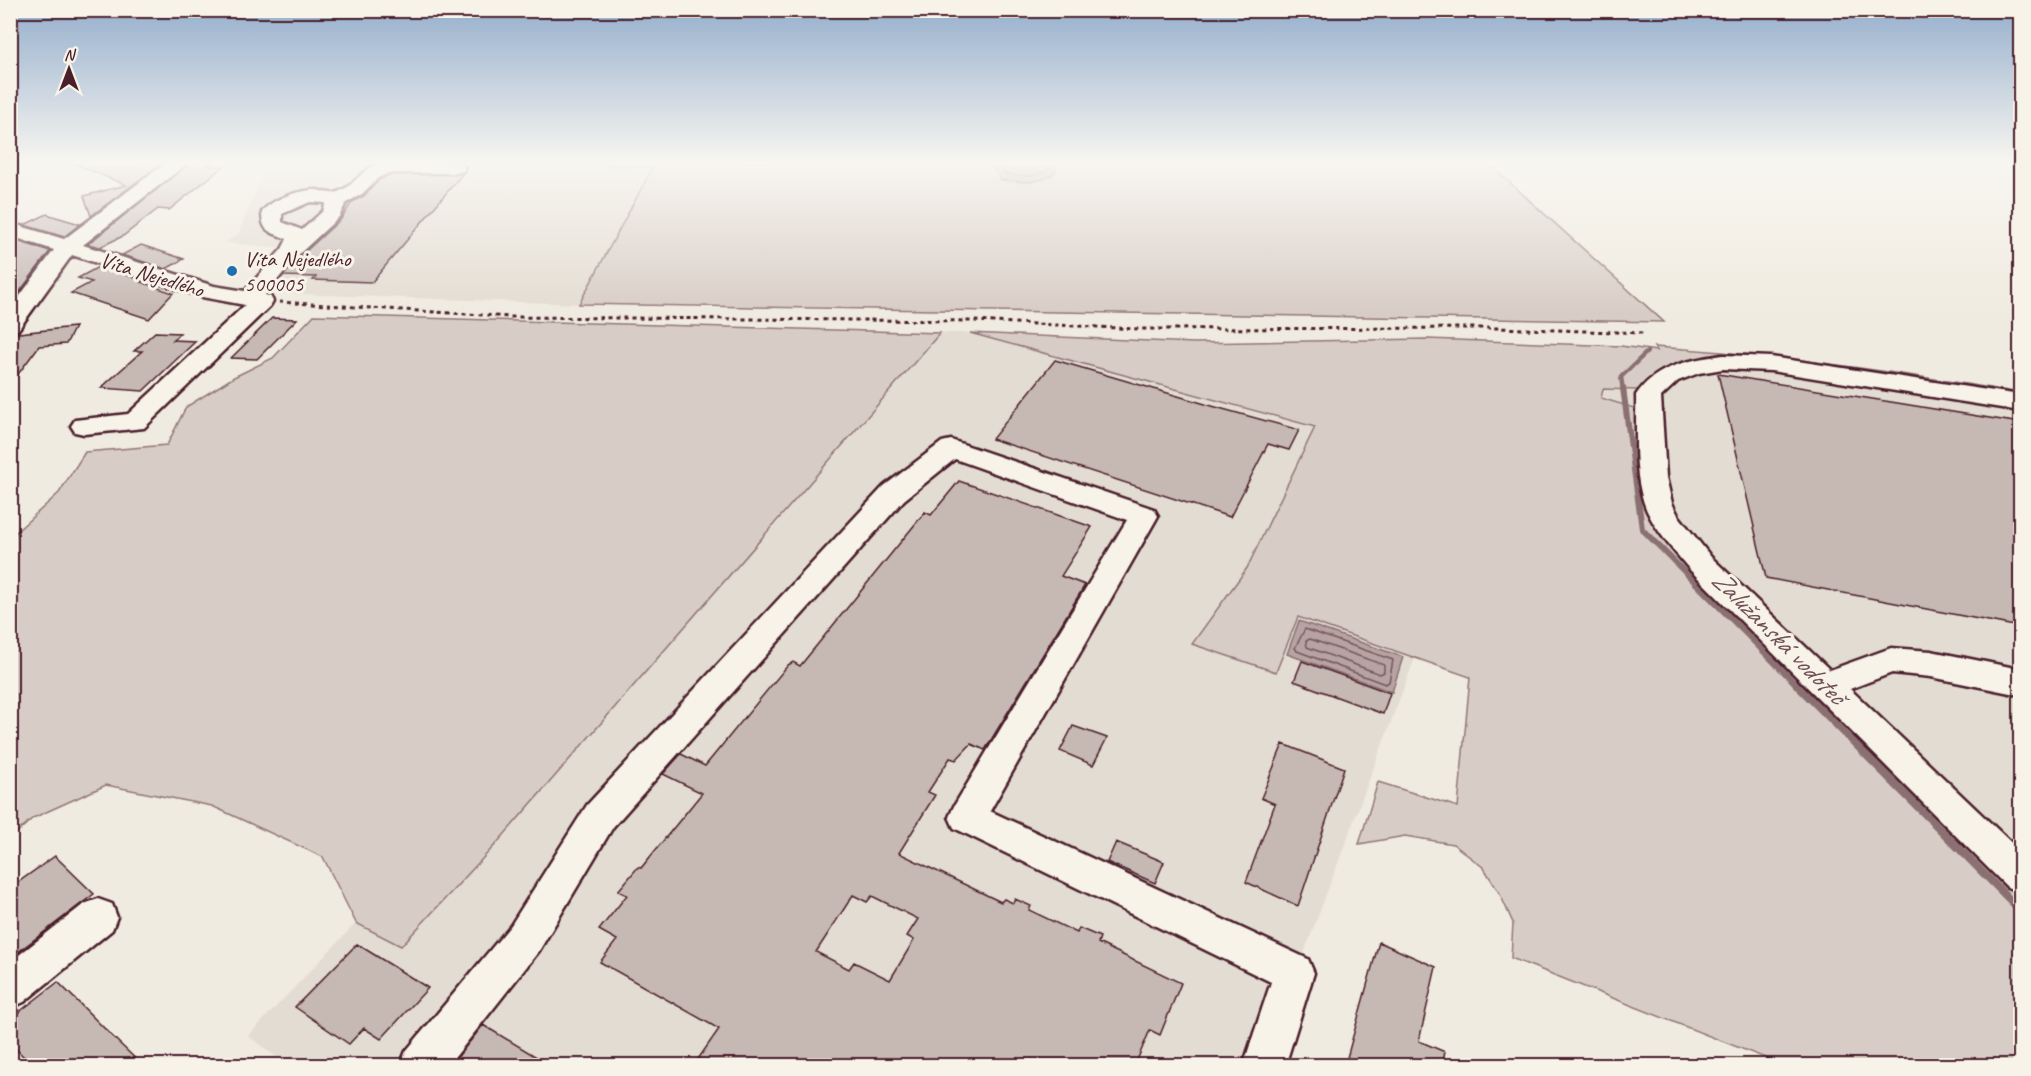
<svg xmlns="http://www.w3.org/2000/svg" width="2031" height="1076" font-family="Caveat,sans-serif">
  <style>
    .built { fill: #e3dcd2 }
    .green { fill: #d8cdc6; stroke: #917678; stroke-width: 1.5 }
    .water { fill: #b7a4a2; stroke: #8b6f72; stroke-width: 1.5 }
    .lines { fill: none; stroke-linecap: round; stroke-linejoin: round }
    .shore { stroke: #76545b; stroke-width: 1.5 }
    .stream-far2 { stroke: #8b6f72; stroke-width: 4.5 }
    .stream-far1 { stroke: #8b6f72; stroke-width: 6 }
    .stream { stroke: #8b6f72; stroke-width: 8 }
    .building { fill: #c6b8b3; stroke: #4a1f2b; stroke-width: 1.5; fill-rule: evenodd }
    .minor-casing { stroke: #4a1f2b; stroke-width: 5 }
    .path { stroke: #4a1f2b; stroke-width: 3; stroke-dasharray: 4 4; stroke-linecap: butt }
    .minor { fill: #f7f3e8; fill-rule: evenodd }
    .poi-dot { fill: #1f6fb2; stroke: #f7f3e8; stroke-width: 2 }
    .labels { text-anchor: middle; stroke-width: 6; stroke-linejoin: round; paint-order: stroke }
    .far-poi-label { font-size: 22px; fill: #4a1f2b; stroke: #f7f3e8; text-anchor: start }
    .far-street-label { font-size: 22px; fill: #4a1f2b; stroke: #f7f3e8 }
    .water-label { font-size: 27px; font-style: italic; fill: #704e55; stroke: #f7f3e8 }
  </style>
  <rect width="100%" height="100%" fill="#f0ebe0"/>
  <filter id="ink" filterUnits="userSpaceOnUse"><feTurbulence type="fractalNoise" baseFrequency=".0167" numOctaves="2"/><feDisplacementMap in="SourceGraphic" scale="12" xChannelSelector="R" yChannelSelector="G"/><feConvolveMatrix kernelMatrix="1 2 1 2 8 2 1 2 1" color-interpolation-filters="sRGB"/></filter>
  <g filter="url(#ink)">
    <path class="built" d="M356,162H543L653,167L579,304L268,293L267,289L302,249L225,243L239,233L264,169L345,170Z
      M940,333H970L1315,427L1247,568L1192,644L1298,617L1415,658L1262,1065L289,1066L248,1036L356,923L401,945L496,844Z
      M1710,356L1759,358L2020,398V892L1660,534L1646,510L1634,408L1601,398L1603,389L1639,390L1661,370Z"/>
    <path class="green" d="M543,162H989C1001,185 1038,188 1056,171L1054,162H1487L1664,322L579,304L653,167Z
      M314,315L940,333L496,844L401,946L356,923L323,857L212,806L106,785L33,818L11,838V541L16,532L59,493L85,452L167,445L186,407L234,377L273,358Z
      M970,333L1194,343L1427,339L1621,346L1657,351L1654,347C1777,354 1899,372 2020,393V398L1734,356H1710L1661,370L1639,390L1603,389L1601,398L1634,408L1646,510L1661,534L2020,892V1065H1783L1511,958L1513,923L1500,894L1484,868L1453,844L1405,836L1359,844L1378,782L1458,807L1470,677L1298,617L1276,672L1192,644L1247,568L1315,427Z"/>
    <path class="water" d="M989,162H1054L1056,171C1042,185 1020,182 1001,180Z
      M1299,621L1403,657L1392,692L1287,654Z"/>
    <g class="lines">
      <path class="shore" d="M996,162L1005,174C1020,176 1037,179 1049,169V162
        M1305,629L1393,660L1389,682L1385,684L1297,651L1295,648Z
        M1310,639L1384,665V672L1380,674L1307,647L1306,641Z"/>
      <path class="stream-far2" d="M1623,390L1621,377L1647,352"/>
      <path class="stream-far1" d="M1623,388L1642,529L1799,687"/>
      <path class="stream" d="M1797,685L2020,910"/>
    </g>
    <path class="building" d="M71,162H163L91,216L84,196L126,185Z
      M191,162H212L208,166H224L169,210L158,209L123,236L100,247L88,244Z
      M463,173L372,282L313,280L316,277L283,276L306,251L341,219L352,202L364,196L379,180L389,175Z
      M47,214L56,217L80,224L64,237L24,225Z
      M10,239L50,251L10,305Z
      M141,245L184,259L166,269L122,255Z
      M100,266L144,281L141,282L173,293L149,319L71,293L92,282L78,278Z
      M272,318L297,319L257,359L231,358Z
      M75,327L66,344L39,346L10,385V334Z
      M155,332L180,333L173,340L196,341L143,391L101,388L142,351H134Z
      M1055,360L1212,406L1299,430L1289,450L1268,444L1230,517L992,439Z
      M1718,374L2020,423V627L1766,578Z
      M959,481L1092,527L1061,576L1085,585L985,750L971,744L956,760L950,758L928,792L935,795L899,853L1001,902L1004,899L1013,903L1015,899L1031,906L1029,910L1077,933L1079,928L1100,937L1098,943L1181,983L1160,1035L1150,1030L1135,1065H694L719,1029L600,962L617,940L599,930L627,895L618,891L638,867L641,868L702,793L663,774L681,754L705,766L788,665L793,662L800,666L925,512L931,515ZM853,895L867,902L872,896L918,919L907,936L914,940L890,980L854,962L849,969L816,952Z
      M1302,661L1390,693L1383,714L1294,681Z
      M1073,726L1107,738L1093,765L1060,751Z
      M1283,744L1344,768L1298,906L1246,882L1275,804L1261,798Z
      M1116,842L1164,862L1155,883L1107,862Z
      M55,856L94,894L10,958V888Z
      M1379,942L1436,967L1419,1041L1445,1052L1442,1065H1345Z
      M357,944L428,988L381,1039L364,1028L349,1044L295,1007Z
      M58,982L119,1043L142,1065H32L10,1043V1019Z
      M483,1025L550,1065H451Z"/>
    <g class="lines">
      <g class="minor-casing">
        <path id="minor" d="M167,162H189L83,245L214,286L245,291L282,249L287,239C270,231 262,233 262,212C272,198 300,190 317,190C322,191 330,194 335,193C352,189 361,170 377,164C389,159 444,162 461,162L465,167L463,171L456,173H388L378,178L362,194L346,203L339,217L298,255L265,295L270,296L273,301L270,306L144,428L84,434L75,432L71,426L75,420L128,414L245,305L202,297L72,255L18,330L10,332V309L54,250L10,236V223L64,239ZM310,202L326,203L323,211L302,230L282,222V214Z
          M1723,355L1771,357L2020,395V411L1771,371L1723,369L1699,373L1678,381L1661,397L1666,477L1672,503L1678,515L1711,557L1830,670L1891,648L1931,651L2020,669V695L1931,677L1892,673L1850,689L2020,851V892L2007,887L1691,571C1675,552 1658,534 1647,511C1632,476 1637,432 1636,395C1656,365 1690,360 1723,355Z
          M951,440L1154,509L1158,516L990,811L1308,959L1314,973L1285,1066H1243L1271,982L954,828L949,817L954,806L1127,520L955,459L904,500L613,827L539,951L448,1066H400L406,1051L511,925L587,805L884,486L942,442Z
          M98,899L112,904L117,917L112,930L24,1002L10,1008V962L84,904Z"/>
      </g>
      <path class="path" d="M279,302L512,317L974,321L1138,329L1496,328L1645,333"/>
      <use href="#minor" class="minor"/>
    </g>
  </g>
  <linearGradient id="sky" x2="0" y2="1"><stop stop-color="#94aecc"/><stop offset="0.52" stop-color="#f8f6f1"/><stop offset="1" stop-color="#f8f6f1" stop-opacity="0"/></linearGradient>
  <rect width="2031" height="313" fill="url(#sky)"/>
  <circle class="poi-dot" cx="232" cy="271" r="6"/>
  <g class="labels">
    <g class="far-poi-label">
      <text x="244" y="266">Víta Nejedlého<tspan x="244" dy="25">500005</tspan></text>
    </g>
    <g class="far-street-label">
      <text transform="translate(152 274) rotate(17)" y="8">Víta Nejedlého</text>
    </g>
    <g class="water-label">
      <text transform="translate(1779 637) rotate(45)" y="9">Zalužanská vodoteč</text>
    </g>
  </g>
  <rect width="2031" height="1076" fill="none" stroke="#f7f3e8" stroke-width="36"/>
  <rect x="18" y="18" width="1995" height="1040" fill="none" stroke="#4a1f2b" stroke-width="2" filter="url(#ink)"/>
  <g transform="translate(69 69)" stroke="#f7f3e8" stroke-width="4.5" paint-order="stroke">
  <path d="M0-4.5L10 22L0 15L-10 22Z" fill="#4a1f2b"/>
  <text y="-9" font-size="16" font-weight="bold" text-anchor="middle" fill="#4a1f2b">N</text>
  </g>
</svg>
